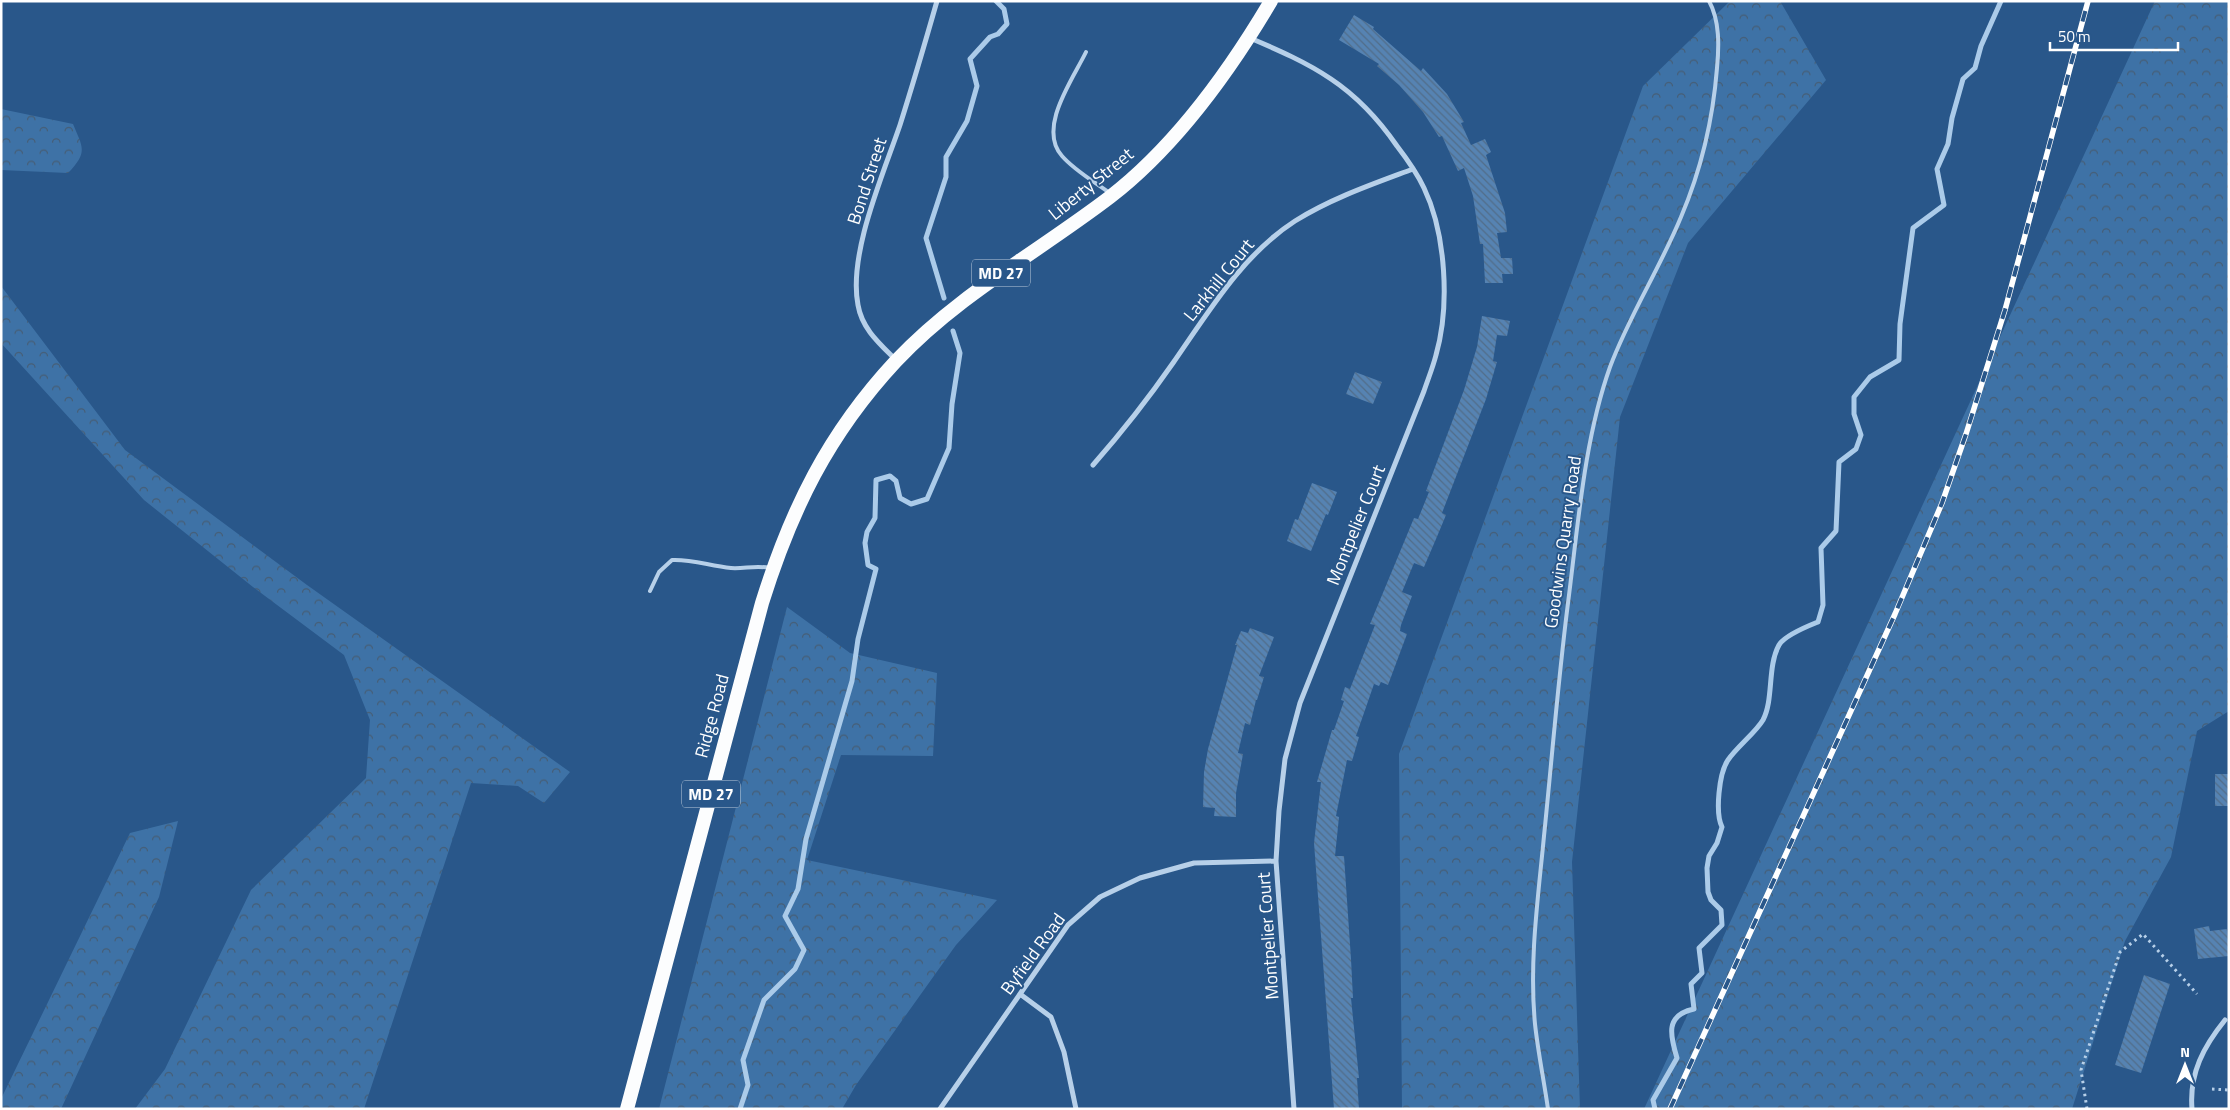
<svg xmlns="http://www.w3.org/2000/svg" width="2230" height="1110" font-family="'Titillium Web',sans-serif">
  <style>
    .forest { fill: url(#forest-crowns) }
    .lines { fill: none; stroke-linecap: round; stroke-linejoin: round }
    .stream { stroke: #abcbe9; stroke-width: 5 }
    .building { fill: url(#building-back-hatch) }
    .path { stroke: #b7d0e9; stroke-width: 3; stroke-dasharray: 2.5 4; stroke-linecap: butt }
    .service { stroke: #b7d0e9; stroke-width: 4 }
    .minor { stroke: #b7d0e9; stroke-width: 5 }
    .trunk { stroke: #fcfdfe; stroke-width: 14 }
    .rail-casing { stroke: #fff; stroke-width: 5.5 }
    .rail { stroke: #29578a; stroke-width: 4; stroke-dasharray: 11; stroke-linecap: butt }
    .labels { text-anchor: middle; stroke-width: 4; stroke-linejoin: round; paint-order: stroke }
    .shield { fill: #29578a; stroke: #bfcddc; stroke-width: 1 }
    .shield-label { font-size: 16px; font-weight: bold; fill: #fff }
    .street-label { font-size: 18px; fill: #fff; stroke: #29578a }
  </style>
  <defs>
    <pattern id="forest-crowns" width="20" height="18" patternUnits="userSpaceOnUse" patternTransform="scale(1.25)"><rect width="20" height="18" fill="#3e72a6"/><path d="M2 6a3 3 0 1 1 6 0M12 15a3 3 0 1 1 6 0" fill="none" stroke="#465d74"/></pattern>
    <pattern id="building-back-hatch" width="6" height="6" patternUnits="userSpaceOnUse" patternTransform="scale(1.25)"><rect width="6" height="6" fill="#5683b2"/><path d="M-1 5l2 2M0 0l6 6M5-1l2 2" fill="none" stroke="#526d89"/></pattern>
  </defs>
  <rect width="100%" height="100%" fill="#29578a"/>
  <path class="forest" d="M1730,1H1780L1826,80L1688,243L1620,417L1572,862L1580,1109H1402L1399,754L1643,86Z
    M2155,1H2229V711L2197,731L2171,857L2125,941L2072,1109H1644Z
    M1,109L73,124C83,148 88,152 68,173L1,170Z
    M1,286L125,450L307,585L570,772L544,803L518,786L471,783L364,1109H135L165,1069L251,890L366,778L370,720L344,655L253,587L144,500L1,343Z
    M787,607L850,653L937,673L933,756L841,755L807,860L997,900L956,945L856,1085L842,1109H659Z
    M178,821L159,897L61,1109H1V1099L130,833Z"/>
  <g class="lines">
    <path class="stream" d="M944,298L926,238L946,177V157L967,121L977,86L970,59L990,37L998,34L1007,24L1004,9L996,1
      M740,1109L748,1085L743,1060L764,1000L795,969L804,950L785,916L798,889L806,839L852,681L858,639L876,569L868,565L865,543L867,532L875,518L876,480L890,476L896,481L900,498L911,504L927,499L949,448L952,404L960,353L953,331
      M1655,1109L1653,1100L1677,1058C1670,1035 1665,1015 1694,1009L1691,984L1702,973L1699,948L1722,925L1721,910L1711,900L1708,892L1707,868L1709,856L1717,843L1722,827C1715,813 1719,773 1728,760C1737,747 1756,732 1763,720C1774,699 1767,667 1779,645C1785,635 1808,626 1818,622L1823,605L1821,548L1836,531L1839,462L1856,449L1861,435L1854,414V397L1870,377L1899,360L1900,324L1913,228L1944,205L1937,169L1948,144L1952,118L1963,79L1975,68L1981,46L2001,1"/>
  </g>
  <path class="building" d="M1354,15L1374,27L1373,29L1421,71L1423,68L1447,94L1464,122L1461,123L1471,145L1485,139L1491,152L1486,155L1505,213L1507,232L1497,233L1501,258H1512L1513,274H1502L1503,283H1485L1483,244H1480L1473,196L1464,168L1458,171L1442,136L1439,137L1423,112L1399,85L1377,66L1379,64L1339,40Z
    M1482,316L1510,321L1507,336L1497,335L1493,361L1497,362L1486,399L1442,513L1446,515L1436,539L1424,567L1414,563L1402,592L1412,596L1401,625L1400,631L1407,634L1388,685L1381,682L1379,686L1374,684L1356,736L1359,737L1352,761L1347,760L1336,816L1339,817L1335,856H1344L1351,959L1353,998H1351L1359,1078H1357L1359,1109H1334L1314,843L1321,782H1317L1332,730H1334L1344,701L1341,700L1345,687L1350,689L1375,625L1370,624L1414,518L1418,519L1429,492L1426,491L1464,390L1477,347Z
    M1355,372L1382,382L1373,404L1346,394Z
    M1312,483L1337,492L1328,515L1326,514L1311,551L1287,541L1295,519L1298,520Z
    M1250,628L1274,637L1259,676L1264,677L1257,700H1256L1250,725L1245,723L1238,753L1243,754L1236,793V817L1214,816L1215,808L1203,807L1204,772L1208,749L1237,645H1235L1241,631L1248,633Z
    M2215,774H2229V806H2215Z
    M2209,926L2210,931L2227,929L2229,956L2198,959L2194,929Z
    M2144,975L2170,984L2141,1073L2115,1065Z"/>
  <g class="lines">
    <path class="path" d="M2212,1089L2229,1090
      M2087,1109L2081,1070L2120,952L2143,934L2197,994"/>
    <path class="service" d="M1086,52C1073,79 1037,128 1062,156C1075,171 1095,182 1111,194
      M650,591L659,572L672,560C692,559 710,566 731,568C744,569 756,565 770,568
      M1548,1109C1544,1081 1538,1052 1535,1024C1529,961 1538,899 1544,836C1552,758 1558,681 1568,603C1578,526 1584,440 1610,367C1629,316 1660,268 1681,217C1701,170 1713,119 1717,68C1719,47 1720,21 1709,1"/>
    <path class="minor" d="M1250,38C1278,50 1306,62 1331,79C1358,97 1379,120 1397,146C1407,159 1417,173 1424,188C1446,234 1450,306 1436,355C1433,367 1428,379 1424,391L1300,703L1285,759L1279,811L1276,861L1294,1109
      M896,360C880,344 862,329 858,305C848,254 883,175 900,125C913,84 925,43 937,1
      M1093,465C1122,432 1148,399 1173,363C1208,313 1242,255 1295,221C1332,198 1373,184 1413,169
      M1020,994L1051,1017L1064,1052L1076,1109
      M940,1109L1068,925L1100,897L1140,878L1194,863L1276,861
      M2192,1109C2189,1073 2204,1046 2225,1020"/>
    <path class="trunk" d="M627,1109L762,603C791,510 828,434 896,361C958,295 1038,252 1110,197C1176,146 1229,72 1271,1"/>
    <g class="rail-casing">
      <path id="rail" d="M1670,1109L1895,614L1942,503L1966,434L2005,310L2088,1"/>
    </g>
    <use href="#rail" class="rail"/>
  </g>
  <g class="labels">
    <g class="shield">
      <rect x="972" y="259.5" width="58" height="27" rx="4"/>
      <rect x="682" y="780.5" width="58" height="27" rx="4"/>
    </g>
    <g class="shield-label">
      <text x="1001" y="279">MD 27</text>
      <text x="711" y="800">MD 27</text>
    </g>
    <g class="street-label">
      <text transform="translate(867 181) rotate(-72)" y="6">Bond Street</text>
      <text transform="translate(1091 184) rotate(-39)" y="6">Liberty Street</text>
      <text transform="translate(1219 280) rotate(-51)" y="6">Larkhill Court</text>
      <text transform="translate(1356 525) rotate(-68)" y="6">Montpelier Court</text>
      <text transform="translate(1563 542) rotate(-82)" y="6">Goodwins Quarry Road</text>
      <text transform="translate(712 716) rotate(-75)" y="6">Ridge Road</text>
      <text transform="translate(1268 936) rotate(-94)" y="6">Montpelier Court</text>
      <text transform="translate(1033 954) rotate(-54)" y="6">Byfield Road</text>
    </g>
  </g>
  <rect width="2230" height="1110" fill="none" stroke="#ffffff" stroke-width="5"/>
  <g transform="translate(2185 1065)" stroke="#29578a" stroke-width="4" paint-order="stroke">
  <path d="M0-4L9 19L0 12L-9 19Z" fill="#ffffff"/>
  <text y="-8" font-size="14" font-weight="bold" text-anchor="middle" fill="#ffffff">N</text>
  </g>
  <path d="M2050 42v8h128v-8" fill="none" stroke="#ffffff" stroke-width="2.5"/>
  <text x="2058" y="42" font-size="15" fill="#ffffff" stroke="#29578a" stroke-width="4" paint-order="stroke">50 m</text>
</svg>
